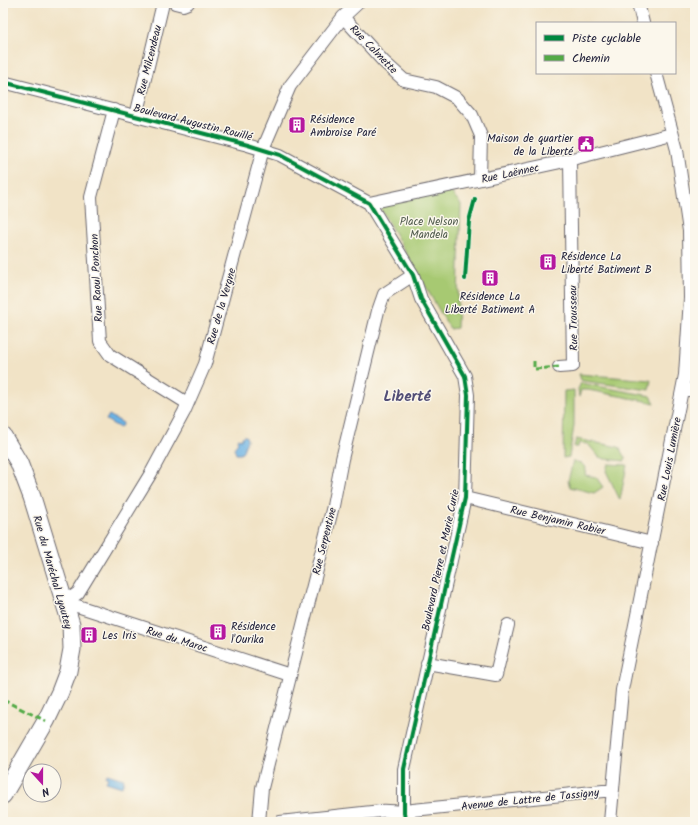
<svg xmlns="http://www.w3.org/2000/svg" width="698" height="825" font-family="Kalam,sans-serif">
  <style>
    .green { fill: #a7c972; stroke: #647656 }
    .water { fill: #6db3e4; stroke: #486a90 }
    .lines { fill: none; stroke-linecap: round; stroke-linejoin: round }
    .minor-casing { stroke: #6a666c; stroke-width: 14 }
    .secondary-casing { stroke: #6a666c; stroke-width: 19 }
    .minor { stroke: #fff; stroke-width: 12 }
    .secondary { stroke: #fff; stroke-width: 17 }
    .quiet { stroke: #53aa46; stroke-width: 3; stroke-dasharray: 6 3; stroke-linecap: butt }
    .cycleway-casing { stroke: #fbf7ec; stroke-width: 6 }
    .cycleway { stroke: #00873e; stroke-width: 4 }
    .labels { text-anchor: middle; stroke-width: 3; stroke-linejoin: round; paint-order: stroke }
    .street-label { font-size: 11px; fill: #22223b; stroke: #fbf7ec }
    .poi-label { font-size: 11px; fill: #22223b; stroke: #fbf7ec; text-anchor: start }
    .park-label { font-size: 11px; fill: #515c4e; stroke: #fbf7ec }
    .district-label { font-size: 15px; font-weight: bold; fill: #524e77; stroke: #fbf7ec }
  </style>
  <rect width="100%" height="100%" fill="#fbf7ec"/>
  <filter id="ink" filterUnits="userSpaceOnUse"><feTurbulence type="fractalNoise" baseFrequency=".025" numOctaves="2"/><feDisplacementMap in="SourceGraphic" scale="8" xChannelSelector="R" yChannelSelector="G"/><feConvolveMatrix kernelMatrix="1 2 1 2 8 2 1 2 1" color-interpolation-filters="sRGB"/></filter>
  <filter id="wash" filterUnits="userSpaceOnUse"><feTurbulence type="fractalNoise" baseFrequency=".012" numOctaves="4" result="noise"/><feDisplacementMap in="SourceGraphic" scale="16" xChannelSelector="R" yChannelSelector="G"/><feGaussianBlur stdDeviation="0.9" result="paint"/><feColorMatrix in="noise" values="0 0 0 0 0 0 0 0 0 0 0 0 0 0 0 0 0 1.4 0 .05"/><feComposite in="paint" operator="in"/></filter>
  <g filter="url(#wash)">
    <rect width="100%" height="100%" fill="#f1e3c6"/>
    <path class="green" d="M450,191L461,204L457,328L450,329L380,208L386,202Z
      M579,374L651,380L649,390L583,381L581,380Z
      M581,383L651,396L655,403L588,390H581L579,397L578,389Z
      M574,390V426L569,457L563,458L564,391Z
      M576,439L619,447L625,458V461L605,459L599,457L588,444L579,443L578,447H574Z
      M573,461L581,463L586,468L585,475L596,477L603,487L594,493L570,487L568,481Z
      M608,464L627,465L620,500L606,471Z"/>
    <path class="water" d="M109,415L123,423L120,428L106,420Z
      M243,436H246L247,440C246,443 243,452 241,454H236L234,448L238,443L237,439L239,438L241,440Z
      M107,774L124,779L122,787L106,782L108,778L106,777Z"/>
  </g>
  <g filter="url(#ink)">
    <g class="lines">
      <g class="minor-casing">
        <path id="minor" d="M175,3L183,5L188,3
          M638,3L643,23
          M343,17L384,62L404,80L436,87L457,98L472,115L481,136L480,179
          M3,82L248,145L280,155L369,203L413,275L421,299L465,376L468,395L465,498L404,769V813L406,822
          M114,110L91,197L100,341L110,355L187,403
          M136,116L163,3
          M369,203L556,163L672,134
          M559,367L573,366L570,160
          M682,390H695
          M465,498L652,543
          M65,602L78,593L151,473L184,412L205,364L263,149L290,86L343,17L358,3
          M65,602L290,675
          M427,663L496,675L508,625
          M259,822L262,788L333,506L342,459L378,311L384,294L413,275
          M280,822L381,811C393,810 401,814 413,810L613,790
          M610,822L622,690L685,375L690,298L689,231L677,150L656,73"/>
      </g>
      <g class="secondary-casing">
        <path id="secondary" d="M3,436L19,463L32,497L71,624L72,649L68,671L60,692L46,721L3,795"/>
      </g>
      <use href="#minor" class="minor"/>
      <use href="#secondary" class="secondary"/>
      <path class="quiet" d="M534,361V369L559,367
        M3,700L46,721"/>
      <g class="cycleway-casing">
        <path id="cycleway" d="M3,82L248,145L280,155L369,203L413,275L421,299L465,376L468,395L465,498L404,769V813L406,822
          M465,279L469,221L475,199"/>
      </g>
      <use href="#cycleway" class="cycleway"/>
    </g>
  </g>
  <defs>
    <g id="building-square" transform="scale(0.9)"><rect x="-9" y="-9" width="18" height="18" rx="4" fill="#b5179e" stroke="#fbf7ec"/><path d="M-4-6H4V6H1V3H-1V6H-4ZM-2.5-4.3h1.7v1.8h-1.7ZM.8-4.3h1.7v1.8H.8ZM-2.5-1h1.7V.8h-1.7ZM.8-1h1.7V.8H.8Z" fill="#fff"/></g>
    <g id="civic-square" transform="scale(0.9)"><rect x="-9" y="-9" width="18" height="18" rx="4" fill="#b5179e" stroke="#fbf7ec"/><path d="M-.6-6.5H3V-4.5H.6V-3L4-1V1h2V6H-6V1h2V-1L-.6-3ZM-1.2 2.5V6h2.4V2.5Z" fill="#fff"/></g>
  </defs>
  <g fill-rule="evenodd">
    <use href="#building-square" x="297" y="125"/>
    <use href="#civic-square" x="586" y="144"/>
    <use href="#building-square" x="548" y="262"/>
    <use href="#building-square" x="490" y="278"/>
    <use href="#building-square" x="218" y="632"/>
    <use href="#building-square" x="89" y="635"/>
  </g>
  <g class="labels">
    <g class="street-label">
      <text transform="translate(374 49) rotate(46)" y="4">Rue Calmette</text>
      <text transform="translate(149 60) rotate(-76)" y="4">Rue Milcendeau</text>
      <text transform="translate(193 122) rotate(14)" y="4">Boulevard Augustin Rouillé</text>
      <text transform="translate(510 173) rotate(-12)" y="4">Rue Laënnec</text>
      <text transform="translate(96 278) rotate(-93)" y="4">Rue Raoul Ponchon</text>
      <text transform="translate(221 306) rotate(-74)" y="4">Rue de la Vergne</text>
      <text transform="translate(573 318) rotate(-91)" y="4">Rue Trousseau</text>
      <text transform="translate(669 459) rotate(-79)" y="4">Rue Louis Lumière</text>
      <text transform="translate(558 520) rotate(13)" y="4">Rue Benjamin Rabier</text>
      <text transform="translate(324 541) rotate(-76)" y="4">Rue Serpentine</text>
      <text transform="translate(440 560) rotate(-78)" y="4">Boulevard Pierre et Marie Curie</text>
      <text transform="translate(53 572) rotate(74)" y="4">Rue du Maréchal Lyautey</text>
      <text transform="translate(177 639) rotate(17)" y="4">Rue du Maroc</text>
      <text transform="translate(530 799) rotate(-6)" y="4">Avenue de Lattre de Tassigny</text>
    </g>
    <g class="poi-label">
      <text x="310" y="123">Résidence<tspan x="310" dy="13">Ambroise Paré</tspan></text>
      <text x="573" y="142" text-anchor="end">Maison de quartier<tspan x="573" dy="13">de la Liberté</tspan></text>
      <text x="561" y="260">Résidence La<tspan x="561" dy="13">Liberté Batiment B</tspan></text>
      <text x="490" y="300" text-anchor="middle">Résidence La<tspan x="490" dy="13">Liberté Batiment A</tspan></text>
      <text x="231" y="630">Résidence<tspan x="231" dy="13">l'Ourika</tspan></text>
      <text x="102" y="639">Les Iris</text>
    </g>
    <g class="park-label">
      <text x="429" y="225">Place Nelson<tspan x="429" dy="13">Mandela</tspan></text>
    </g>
    <g class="district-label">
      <text x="407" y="401">Liberté</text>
    </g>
  </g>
  <rect width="698" height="825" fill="none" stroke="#fbf7ec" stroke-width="16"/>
  <rect x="536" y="22" width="140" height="52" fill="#fbf7ec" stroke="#a4a2a5"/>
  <rect x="544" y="35" width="20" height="6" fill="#00873e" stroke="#a4a2a5"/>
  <text x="572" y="42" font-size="12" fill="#22223b">Piste cyclable</text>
  <rect x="544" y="55" width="20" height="6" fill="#53aa46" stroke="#a4a2a5"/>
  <text x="572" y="62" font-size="12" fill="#22223b">Chemin</text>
  <g transform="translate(42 783) rotate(159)"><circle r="19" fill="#fbf7ec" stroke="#a4a2a5"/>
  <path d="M0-3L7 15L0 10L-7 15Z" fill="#b5179e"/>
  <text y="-6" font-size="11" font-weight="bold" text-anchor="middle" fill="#22223b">N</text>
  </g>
</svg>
